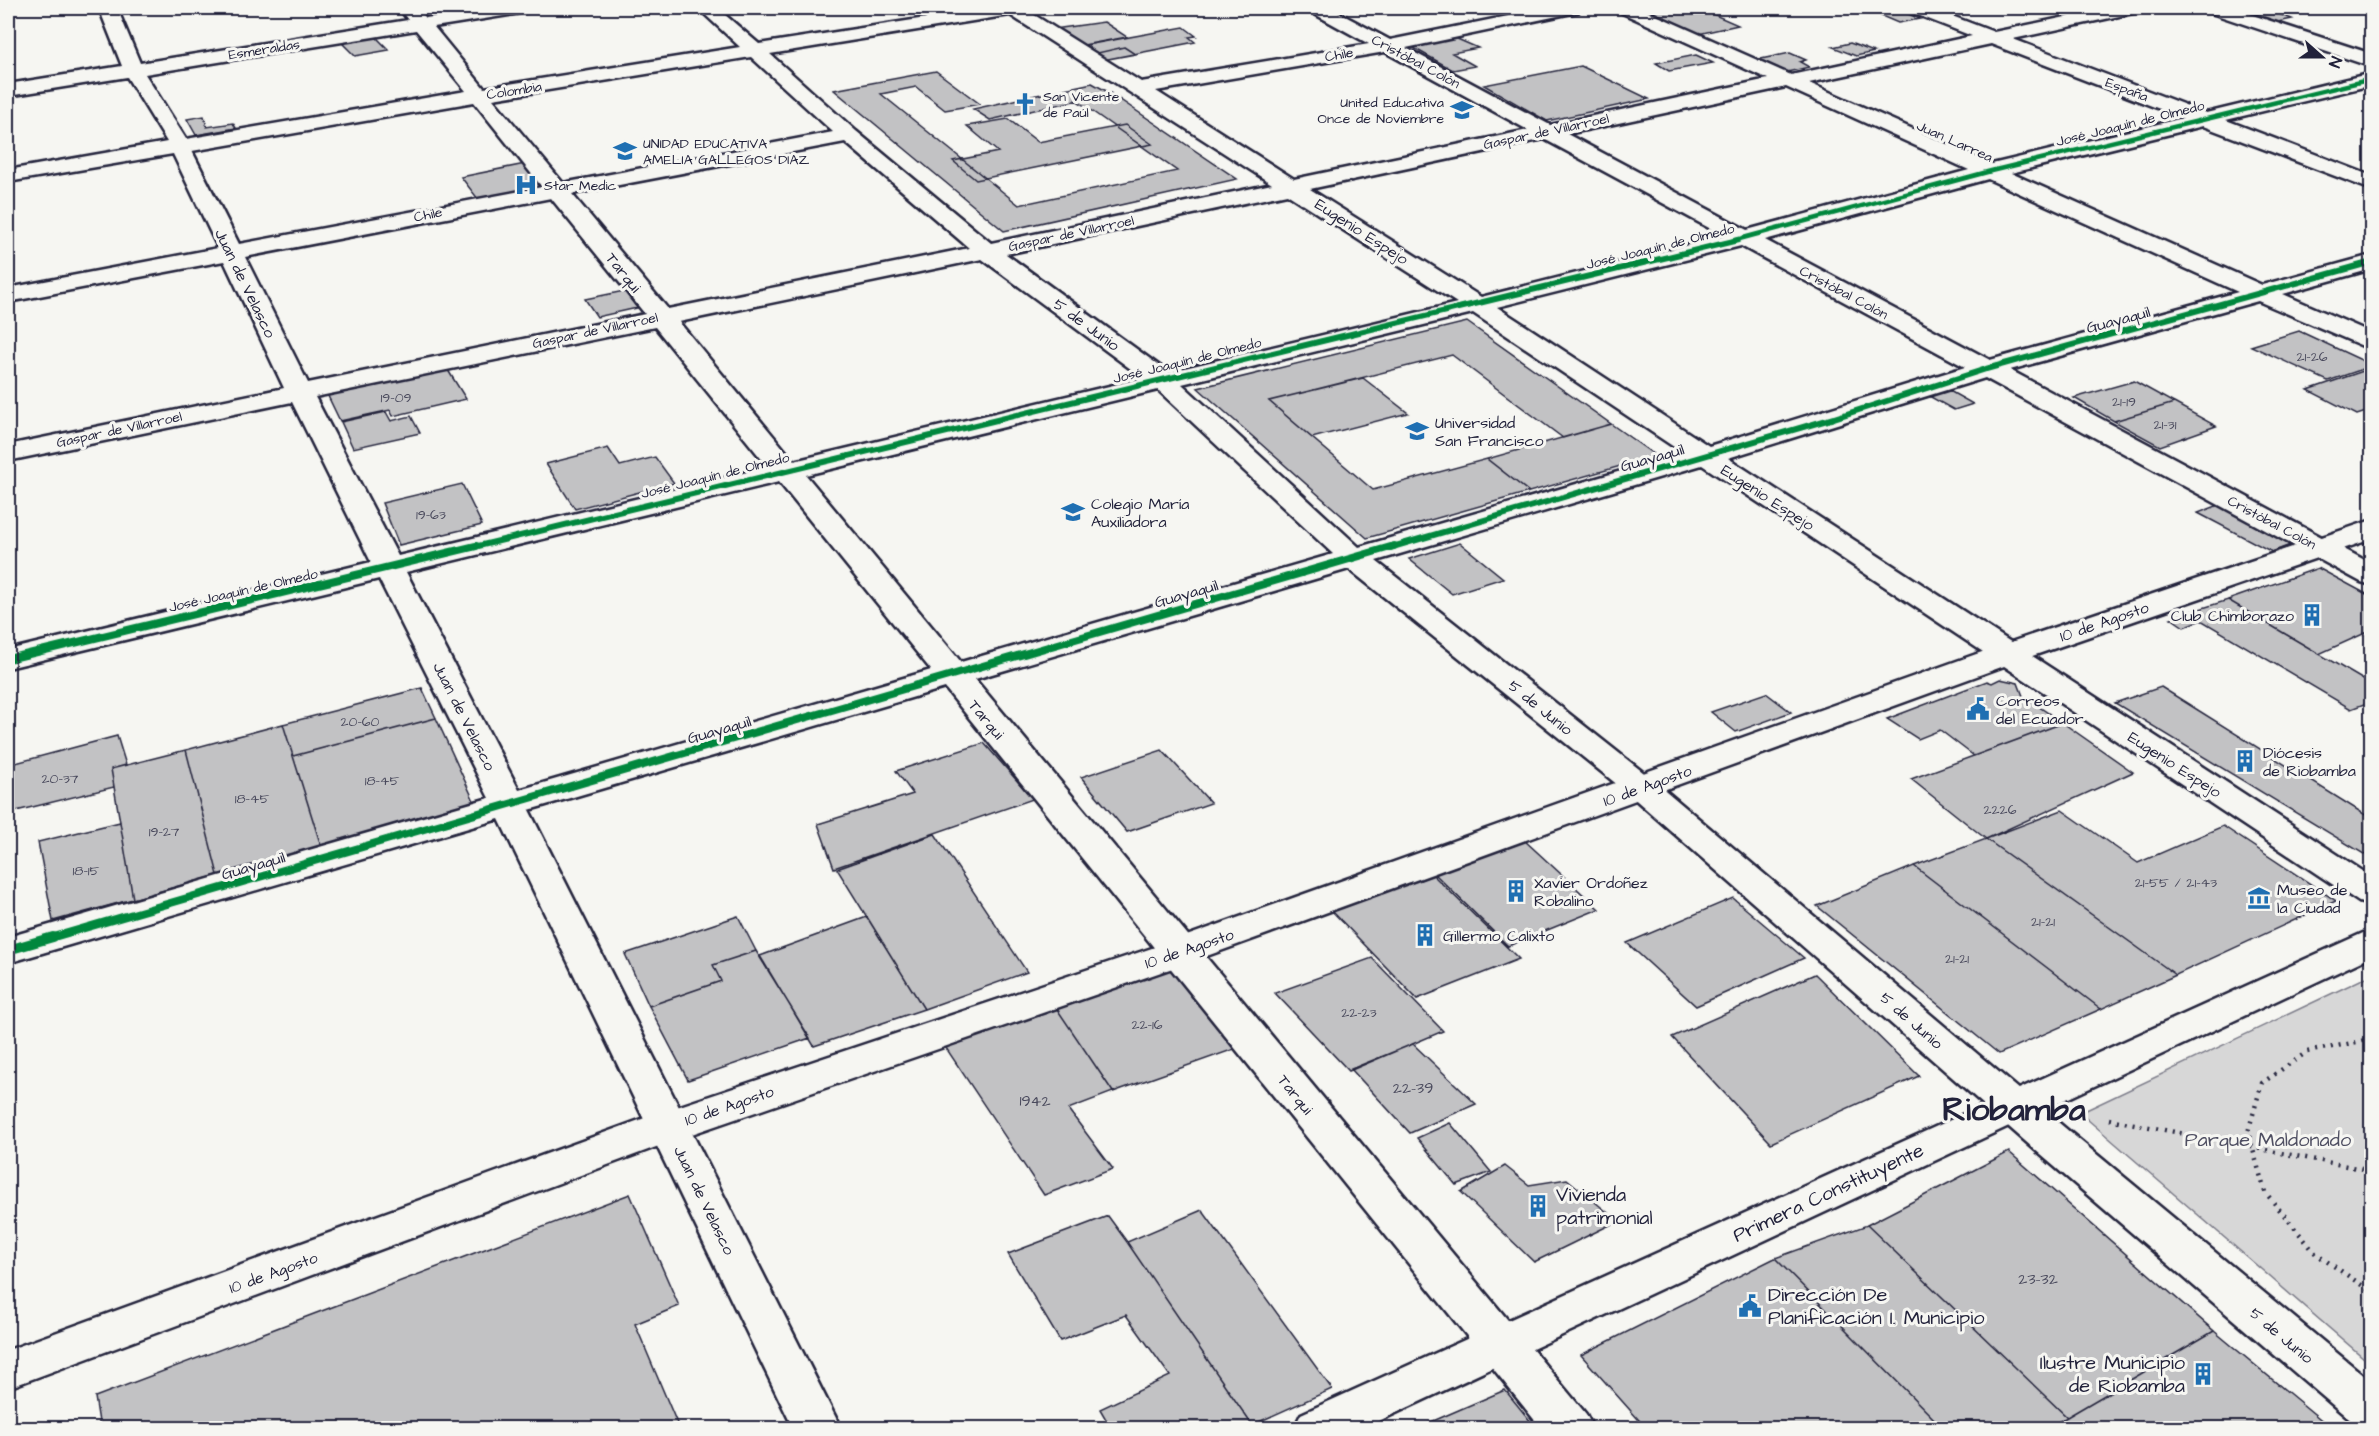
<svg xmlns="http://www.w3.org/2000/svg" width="2379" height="1436" font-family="'Architects Daughter',sans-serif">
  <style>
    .green { fill: #d7d7d7; stroke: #7c7c89; stroke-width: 1.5 }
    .building { fill: #c2c2c4; stroke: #22223b; stroke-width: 1.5 }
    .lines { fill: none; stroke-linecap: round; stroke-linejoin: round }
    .minor-casing { stroke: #22223b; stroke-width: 5 }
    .major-casing { stroke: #22223b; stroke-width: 5 }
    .path { stroke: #22223b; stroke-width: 4.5; stroke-dasharray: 2 6; stroke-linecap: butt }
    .minor { fill: #f6f6f2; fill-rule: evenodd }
    .major { fill: #f6f6f2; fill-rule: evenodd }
    .cycleway-far3-casing { stroke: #f6f6f2; stroke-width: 7 }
    .cycleway-far2-casing { stroke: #f6f6f2; stroke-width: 9 }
    .cycleway-far1-casing { stroke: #f6f6f2; stroke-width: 11 }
    .cycleway-casing { stroke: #f6f6f2; stroke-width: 14 }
    .cycleway-far3 { stroke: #00873e; stroke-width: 4.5 }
    .cycleway-far2 { stroke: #00873e; stroke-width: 6 }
    .cycleway-far1 { stroke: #00873e; stroke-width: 8 }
    .cycleway { stroke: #00873e; stroke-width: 10 }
    .labels { text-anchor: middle; stroke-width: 6; stroke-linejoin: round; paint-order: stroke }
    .far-street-label { font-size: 14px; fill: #22223b; stroke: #f6f6f2 }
    .far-poi-label { font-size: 14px; fill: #22223b; stroke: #f6f6f2; text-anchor: start }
    .number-label { font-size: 14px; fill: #4a4a5d }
    .street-label { font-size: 16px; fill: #22223b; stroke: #f6f6f2 }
    .poi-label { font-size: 16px; fill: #22223b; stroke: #f6f6f2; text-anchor: start }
    .near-number-label { font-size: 16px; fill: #4a4a5d }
    .near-park-label { font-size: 20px; fill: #4f4f62; stroke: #f6f6f2 }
    .near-street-label { font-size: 20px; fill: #22223b; stroke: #f6f6f2 }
    .near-poi-label { font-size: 20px; fill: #22223b; stroke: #f6f6f2; text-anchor: start }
    .near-town-label { font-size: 33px; font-weight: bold; fill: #22223b; stroke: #f6f6f2 }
  </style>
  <rect width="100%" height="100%" fill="#f6f6f2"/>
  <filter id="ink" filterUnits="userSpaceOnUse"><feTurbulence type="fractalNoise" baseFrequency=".0167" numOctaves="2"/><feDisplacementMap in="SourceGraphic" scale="12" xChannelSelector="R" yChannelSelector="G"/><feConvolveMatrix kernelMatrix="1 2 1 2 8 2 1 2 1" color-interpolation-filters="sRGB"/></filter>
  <g filter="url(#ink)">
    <path class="green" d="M2371,975V1364L2080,1113Z"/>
    <path class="building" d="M1670,8H1699L1738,25L1694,35L1645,13Z
      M1870,8H1894L1920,19L1898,23L1865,9Z
      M2230,8H2275L2247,14Z
      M2268,10L2292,19L2273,23L2249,15Z
      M1104,22L1127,37L1078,46L1054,29Z
      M1184,27L1196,36L1189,37L1195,42L1103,60L1081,46Z
      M375,36L389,50L355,56L341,42Z
      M1455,38L1478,48L1452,53L1475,66L1453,70L1410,46Z
      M1850,43L1874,52L1856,56L1833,47Z
      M1124,47L1135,54L1103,60L1093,54Z
      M1790,53L1806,60L1800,62L1809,67L1783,73L1756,60Z
      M1696,55L1713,63L1669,71L1656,63Z
      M1581,66L1649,99L1547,121L1484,85Z
      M936,71L980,104L945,110L916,87L881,94L1019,205L1177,171L1076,100L1110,93L1237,179L1004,231L834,90Z
      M1092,83L1110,93L990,120L973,109Z
      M204,116L207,127L233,123L236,128L196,135L187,119Z
      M1008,119L1038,142L1125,125L1152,144L976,180L953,161L998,152L967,126Z
      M525,164L543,186L478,199L461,177Z
      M624,291L637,308L597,317L585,299Z
      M1467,322L1611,424L1563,438L1452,355L1269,401L1373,490L1487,459L1529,492L1367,538L1198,388Z
      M2299,331L2372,365V366L2328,381L2251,346Z
      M446,367L466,399L393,416L390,410L340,421L327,394Z
      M2372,368V410L2357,415L2308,390Z
      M1363,378L1408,413L1312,438L1269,401Z
      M2134,381L2174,403L2114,421L2074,398Z
      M1946,389L1973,404L1954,410L1927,395Z
      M2174,403L2216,426L2160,446L2114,421Z
      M386,412L391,421L411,416L420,433L353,448L341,422Z
      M1611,424L1656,456L1529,492L1487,459Z
      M608,448L620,466L655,457L674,483L575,509L546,464Z
      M462,484L482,525L399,545L382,503Z
      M2224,503L2298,542L2272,552L2198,513Z
      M1460,543L1503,578L1452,594L1409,559Z
      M2318,568L2372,597V630L2319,654L2228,600Z
      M2228,600L2372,685V701L2351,709L2201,620L2184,627L2171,618Z
      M2000,679L2018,683L2023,696L2063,723L1974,756L1940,730L1918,739L1887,719L1987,681L1992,683Z
      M2161,687L2372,819V859L2115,703Z
      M422,688L436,718L293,756L283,724Z
      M1766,693L1791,712L1736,732L1711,712Z
      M436,718L475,803L321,846L293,756Z
      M2063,723L2133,772L1986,839L1911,779Z
      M283,724L321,846L218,875L186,750Z
      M117,736L126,765L111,769L114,787L8,813V765Z
      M984,743L1033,799L834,868L818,824L913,794L896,771Z
      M186,750L218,875L133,899L111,769Z
      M1162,750L1211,803L1127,832L1081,777Z
      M2062,810L2138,863L2223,826L2336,901L2176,975L1986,839Z
      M120,822L133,899L53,921L38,842Z
      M935,834L1027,972L924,1009L837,869Z
      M1986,839L2176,975L2101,1009L1914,866Z
      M1524,840L1599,909L1508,946L1435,874Z
      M1914,866L2101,1009L1999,1054L1817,906Z
      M1433,875L1519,959L1417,999L1332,911Z
      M1733,898L1804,958L1696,1006L1627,943Z
      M738,916L756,951L713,965L721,981L649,1006L625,954Z
      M867,917L924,1009L814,1046L760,956Z
      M756,951L810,1038L688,1080L649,1006L721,981L713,965Z
      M1372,958L1443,1031L1349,1071L1275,993Z
      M1174,961L1243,1046L1113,1092L1053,1003Z
      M1815,974L1919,1076L1771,1143L1672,1037Z
      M1053,1003L1113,1092L1068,1109L1113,1169L1044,1195L942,1042Z
      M1413,1044L1476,1104L1410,1133L1351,1069Z
      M1450,1123L1491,1172L1456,1185L1417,1138Z
      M2009,1152L2214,1331L2067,1417L1867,1225Z
      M1505,1166L1529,1185L1567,1179L1618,1221L1534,1262L1461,1192Z
      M630,1194L679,1306L635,1324L679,1428H100L95,1397Z
      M1202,1210L1332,1389L1252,1425L1127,1242Z
      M1108,1216L1127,1242L1252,1425L1245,1428H1111L1100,1409L1170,1376L1126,1315L1060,1341L1008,1254Z
      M1867,1225L2067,1417L2047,1428H1943L1775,1258Z
      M1775,1258L1943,1428H1646L1581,1355Z
      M2214,1331L2331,1428H2047L2067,1417Z
      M1505,1390L1536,1428H1417Z"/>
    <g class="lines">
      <g class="minor-casing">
        <path id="minor" d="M99,8H117L140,63L408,20L399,8H417L426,18L490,8H530L527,12L521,13L434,27L484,88L740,47L698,8H717L759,44L990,8H1030L1028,11L1141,82L1369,44L1311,12L1308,8H1330L1390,40L1548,8H1581L1578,12L1572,13L1406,48L1550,125L1768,79L1620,12L1617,8H1640L1791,75L1972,36L1910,12L1907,8H1931L1994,32L2109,8H2142L2139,12L2133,13L2013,39L2206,113L2372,73V85L2226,120L2372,176V190L2203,126L2011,173L2262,285L2372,255V269L2283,294L2372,333V350L2258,301L2010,370L2372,564V585L2361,582L1985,378L1728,458L2372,877V906L2359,902L1702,465L1376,561L1653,780L2071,1133L2372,1382V1428L2355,1424L2041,1155L1629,794L1349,569L975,679L1586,1414L1593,1428H1541L945,688L529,810L841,1428H793L499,819L8,963V937L489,798L379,579L8,668V650L371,562L292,402L8,461V445L284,388L224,261L8,302V288L218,248L173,154L8,182V170L167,142L127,77L8,96V84L122,66ZM1010,15L1272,184L991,243L856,131L770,54ZM416,30L466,91L186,139L145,74ZM1991,44L2183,118L1992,164L1809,83ZM1385,52L1528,130L1294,179L1156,91ZM751,57L833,132L563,183L493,99ZM1786,87L1969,170L1747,230L1567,134ZM474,102L542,187L239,244L192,151ZM1544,139L1724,236L1481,297L1310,189ZM845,142L969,248L668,309L572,194ZM1988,179L2238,292L1990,360L1765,240ZM1287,194L1457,303L1168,372L1006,254ZM551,198L645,314L308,383L245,257ZM1741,246L1965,367L1709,446L1497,307ZM982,259L1143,378L794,461L679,322ZM1473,313L1683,453L1359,547L1182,384ZM655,327L768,467L398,556L315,397ZM1158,390L1333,554L961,662L806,475ZM779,482L931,670L519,790L406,572Z
          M2205,8H2231L2372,54V67L2208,12Z"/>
      </g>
      <g class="major-casing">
        <path id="major" d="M2372,520V539L2018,661L1193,961L683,1137L8,1388V1350L653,1115L1167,943L1996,647Z
          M2372,929V956L1364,1428H1294L1301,1414Z"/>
      </g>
      <path class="path" d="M2372,1039L2307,1052L2262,1083L2248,1132L2265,1192L2316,1254L2372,1292
        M2109,1119L2372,1171"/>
      <use href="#minor" class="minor"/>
      <use href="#major" class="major"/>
      <g class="cycleway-far3-casing">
        <path id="cycleway-far3" d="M1732,241L1991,171L2372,79"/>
      </g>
      <g class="cycleway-far2-casing">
        <path id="cycleway-far2" d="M470,548L1738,240
          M1389,548L1834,418L1986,369L2372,262"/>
      </g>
      <g class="cycleway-far1-casing">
        <path id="cycleway-far1" d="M8,659L476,546
          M47,939L1394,546"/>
      </g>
      <g class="cycleway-casing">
        <path id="cycleway" d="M8,950L53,937"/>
      </g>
      <use href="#cycleway-far3" class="cycleway-far3"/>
      <use href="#cycleway-far2" class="cycleway-far2"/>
      <use href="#cycleway-far1" class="cycleway-far1"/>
      <use href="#cycleway" class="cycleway"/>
    </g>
  </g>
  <defs>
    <g id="church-bare" transform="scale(1.8)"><path d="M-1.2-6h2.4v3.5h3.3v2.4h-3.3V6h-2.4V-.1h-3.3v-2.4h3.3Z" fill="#1f6fb2" stroke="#f6f6f2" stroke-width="2.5" paint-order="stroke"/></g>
    <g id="school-bare" transform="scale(1.8)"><path d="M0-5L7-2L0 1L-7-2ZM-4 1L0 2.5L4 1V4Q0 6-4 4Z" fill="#1f6fb2" stroke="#f6f6f2" stroke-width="2.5" paint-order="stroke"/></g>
    <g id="hospital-bare" transform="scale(1.8)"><path d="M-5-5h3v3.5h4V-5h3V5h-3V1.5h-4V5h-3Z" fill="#1f6fb2" stroke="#f6f6f2" stroke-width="2.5" paint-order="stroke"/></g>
    <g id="university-bare" transform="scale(1.8)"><path d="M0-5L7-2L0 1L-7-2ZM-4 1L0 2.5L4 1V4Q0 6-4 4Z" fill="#1f6fb2" stroke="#f6f6f2" stroke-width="2.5" paint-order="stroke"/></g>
    <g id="building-bare" transform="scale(1.8)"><path d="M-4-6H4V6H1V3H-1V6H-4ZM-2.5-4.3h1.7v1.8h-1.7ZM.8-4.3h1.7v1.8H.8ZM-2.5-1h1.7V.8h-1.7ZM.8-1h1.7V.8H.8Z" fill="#1f6fb2" stroke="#f6f6f2" stroke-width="2.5" paint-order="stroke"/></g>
    <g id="civic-bare" transform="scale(1.8)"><path d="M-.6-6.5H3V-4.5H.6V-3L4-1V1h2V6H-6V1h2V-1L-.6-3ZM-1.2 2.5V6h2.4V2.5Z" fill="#1f6fb2" stroke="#f6f6f2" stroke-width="2.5" paint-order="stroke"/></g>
    <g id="museum-bare" transform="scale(1.8)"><path d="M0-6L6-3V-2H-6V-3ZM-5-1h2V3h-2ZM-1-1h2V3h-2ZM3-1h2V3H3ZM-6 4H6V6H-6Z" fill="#1f6fb2" stroke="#f6f6f2" stroke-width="2.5" paint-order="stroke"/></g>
  </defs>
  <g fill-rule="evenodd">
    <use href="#church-bare" x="1025" y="104"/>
    <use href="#school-bare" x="1462" y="110"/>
    <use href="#school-bare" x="625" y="151"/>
    <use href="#hospital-bare" x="526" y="185"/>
    <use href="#university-bare" x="1417" y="431"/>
    <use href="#university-bare" x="1073" y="512"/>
    <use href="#building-bare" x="2312" y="615"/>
    <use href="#civic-bare" x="1978" y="709"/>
    <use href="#building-bare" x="2245" y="761"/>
    <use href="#building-bare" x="1516" y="891"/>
    <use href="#museum-bare" x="2259" y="898"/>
    <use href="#building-bare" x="1425" y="935"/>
    <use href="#building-bare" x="1538" y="1206"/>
    <use href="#civic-bare" x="1750" y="1306"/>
    <use href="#building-bare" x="2203" y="1374"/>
  </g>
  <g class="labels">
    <g class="far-street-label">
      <text transform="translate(264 49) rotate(-9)" y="5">Esmeraldas</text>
      <text transform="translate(1339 54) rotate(-10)" y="5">Chile</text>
      <text transform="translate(1416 61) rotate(28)" y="5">Cristóbal Colón</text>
      <text transform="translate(2127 89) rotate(21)" y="5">España</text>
      <text transform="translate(514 90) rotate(-9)" y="5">Colombia</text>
      <text transform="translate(2130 123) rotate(-14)" y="5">José Joaquín de Olmedo</text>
      <text transform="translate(1546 131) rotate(-12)" y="5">Gaspar de Villarroel</text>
      <text transform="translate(1955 141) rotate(24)" y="5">Juan Larrea</text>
      <text transform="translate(428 214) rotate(-11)" y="5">Chile</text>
      <text transform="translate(1071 233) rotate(-12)" y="5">Gaspar de Villarroel</text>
      <text transform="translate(1660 246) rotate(-14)" y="5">José Joaquín de Olmedo</text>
      <text transform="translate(1844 292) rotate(28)" y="5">Cristóbal Colón</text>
      <text transform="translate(595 330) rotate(-12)" y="5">Gaspar de Villarroel</text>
      <text transform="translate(1187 360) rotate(-14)" y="5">José Joaquín de Olmedo</text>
      <text transform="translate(119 429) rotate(-12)" y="5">Gaspar de Villarroel</text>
      <text transform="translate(715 475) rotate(-14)" y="5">José Joaquín de Olmedo</text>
      <text transform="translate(2272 522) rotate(28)" y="5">Cristóbal Colón</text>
      <text transform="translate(243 590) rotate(-13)" y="5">José Joaquín de Olmedo</text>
    </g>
    <g class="far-poi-label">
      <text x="1043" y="101">San Vicente<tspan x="1043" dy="16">de Paúl</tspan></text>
      <text x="1444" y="107" text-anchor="end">United Educativa<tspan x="1444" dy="16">Once de Noviembre</tspan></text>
      <text x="643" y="148">UNIDAD EDUCATIVA<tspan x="643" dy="16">AMELIA GALLEGOS DIAZ</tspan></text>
      <text x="544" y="190">Star Medic</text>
    </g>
    <g class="number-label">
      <text x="2312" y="361">21-26</text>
      <text x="396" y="402">19-09</text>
      <text x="2124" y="406">21-19</text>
      <text x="2165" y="429">21-31</text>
      <text x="431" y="519">19-63</text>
      <text x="360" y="726">20-60</text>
      <text x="60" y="783">20-37</text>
      <text x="382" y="785">18-45</text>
      <text x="252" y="803">18-45</text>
      <text x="2000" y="814">2226</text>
      <text x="164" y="836">19-27</text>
      <text x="86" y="875">18-15</text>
      <text x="2176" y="887">21-55 / 21-43</text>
      <text x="2043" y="926">21-21</text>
      <text x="1957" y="963">21-21</text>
      <text x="1359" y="1017">22-23</text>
      <text x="1147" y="1029">22-16</text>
    </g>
    <g class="street-label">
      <text transform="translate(1362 231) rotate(33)" y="6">Eugenio Espejo</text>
      <text transform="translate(624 272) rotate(51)" y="6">Tarqui</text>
      <text transform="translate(246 283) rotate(64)" y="6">Juan de Velasco</text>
      <text transform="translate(2118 319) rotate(-15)" y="6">Guayaquil</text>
      <text transform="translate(1087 324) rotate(36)" y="6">5 de Junio</text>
      <text transform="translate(1652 457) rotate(-16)" y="6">Guayaquil</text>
      <text transform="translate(1768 497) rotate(33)" y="6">Eugenio Espejo</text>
      <text transform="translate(1186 593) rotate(-16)" y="6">Guayaquil</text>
      <text transform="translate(2104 621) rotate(-19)" y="6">10 de Agosto</text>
      <text transform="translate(1541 707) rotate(39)" y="6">5 de Junio</text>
      <text transform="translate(465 716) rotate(63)" y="6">Juan de Velasco</text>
      <text transform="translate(987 719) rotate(50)" y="6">Tarqui</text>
      <text transform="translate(719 729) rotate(-16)" y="6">Guayaquil</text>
      <text transform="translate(2175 764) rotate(33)" y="6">Eugenio Espejo</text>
      <text transform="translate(1647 785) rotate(-20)" y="6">10 de Agosto</text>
      <text transform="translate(253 865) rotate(-16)" y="6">Guayaquil</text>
      <text transform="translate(1189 948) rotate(-19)" y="6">10 de Agosto</text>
      <text transform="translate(1912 1020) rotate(41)" y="6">5 de Junio</text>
      <text transform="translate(1296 1094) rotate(51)" y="6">Tarqui</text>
      <text transform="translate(729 1105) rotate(-19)" y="6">10 de Agosto</text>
      <text transform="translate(705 1200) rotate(64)" y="6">Juan de Velasco</text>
      <text transform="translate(273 1272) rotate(-20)" y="6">10 de Agosto</text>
      <text transform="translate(2282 1335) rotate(40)" y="6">5 de Junio</text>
    </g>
    <g class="poi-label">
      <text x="1435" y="428">Universidad<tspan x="1435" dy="18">San Francisco</tspan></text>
      <text x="1091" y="509">Colegio María<tspan x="1091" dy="18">Auxiliadora</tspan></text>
      <text x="2294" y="621" text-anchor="end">Club Chimborazo</text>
      <text x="1996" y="706">Correos<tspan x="1996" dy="18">del Ecuador</tspan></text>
      <text x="2263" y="758">Diócesis<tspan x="2263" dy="18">de Riobamba</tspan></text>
      <text x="1534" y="888">Xavier Ordoñez<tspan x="1534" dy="18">Robalino</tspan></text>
      <text x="2277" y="895">Museo de<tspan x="2277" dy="18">la Ciudad</tspan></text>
      <text x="1443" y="941">Gillermo Calixto</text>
    </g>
    <g class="near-number-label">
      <text x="1413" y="1093">22-39</text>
      <text x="1035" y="1106">1942</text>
      <text x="2038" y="1284">23-32</text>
    </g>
    <g class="near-park-label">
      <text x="2268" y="1146">Parque Maldonado</text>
    </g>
    <g class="near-street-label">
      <text transform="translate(1828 1192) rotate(-25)" y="7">Primera Constituyente</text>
    </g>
    <g class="near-poi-label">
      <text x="1556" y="1201">Vivienda<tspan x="1556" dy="23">patrimonial</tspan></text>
      <text x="1768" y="1301">Dirección De<tspan x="1768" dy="23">Planificación I. Municipio</tspan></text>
      <text x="2185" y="1369" text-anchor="end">Ilustre Municipio<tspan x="2185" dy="23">de Riobamba</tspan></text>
    </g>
    <g class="near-town-label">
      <text x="2014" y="1120">Riobamba</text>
    </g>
  </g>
  <rect width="2379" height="1436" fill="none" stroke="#f6f6f2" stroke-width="30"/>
  <rect x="15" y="15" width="2349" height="1406" fill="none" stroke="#22223b" stroke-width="2" filter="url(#ink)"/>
  <g transform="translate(2322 57) rotate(111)" stroke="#f6f6f2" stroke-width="4.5" paint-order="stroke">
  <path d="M0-4.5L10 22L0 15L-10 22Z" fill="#22223b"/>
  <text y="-9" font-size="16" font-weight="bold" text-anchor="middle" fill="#22223b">N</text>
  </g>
</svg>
